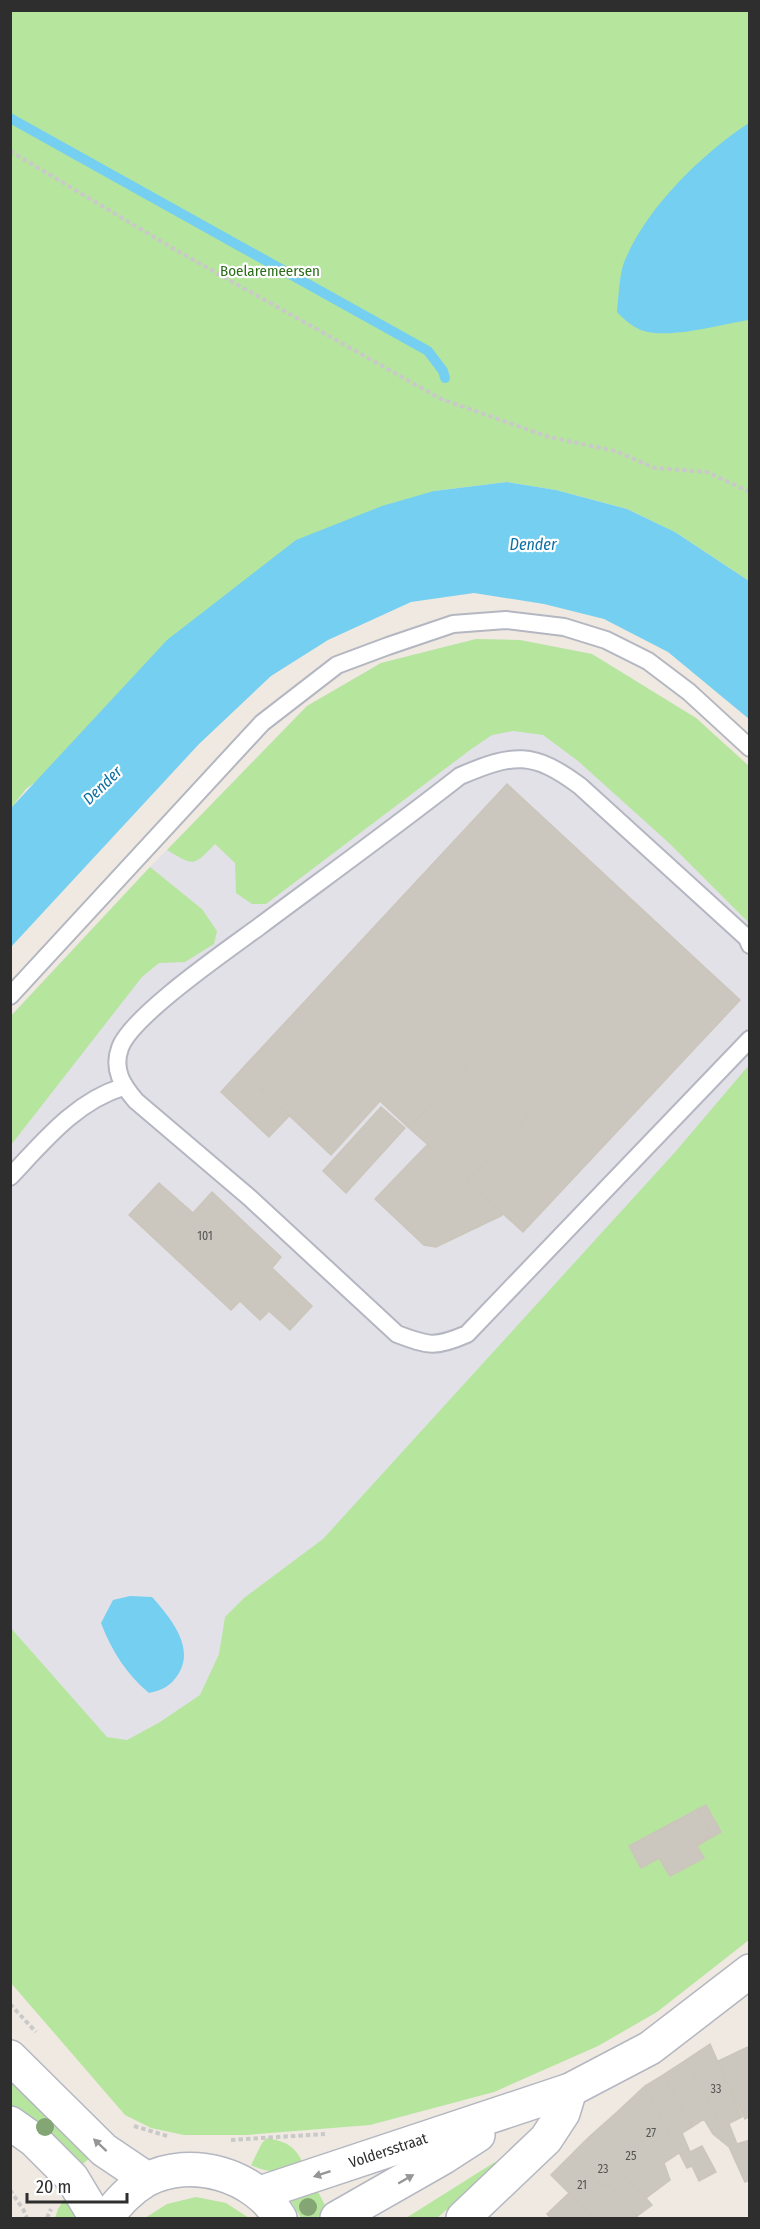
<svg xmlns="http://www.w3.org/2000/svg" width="760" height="2229" font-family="'Fira Sans Condensed',sans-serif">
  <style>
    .industrial { fill: #e3e1e8 }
    .green { fill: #b6e59e }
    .water { fill: #75cff0 }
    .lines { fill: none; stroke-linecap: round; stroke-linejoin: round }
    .stream { stroke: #75cff0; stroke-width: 10 }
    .building { fill: #cbc7bf; stroke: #cbc5ba; stroke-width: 1.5 }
    .service-casing { stroke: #b4b7c1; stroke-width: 20 }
    .minor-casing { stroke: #b4b7c1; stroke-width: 36 }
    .tertiary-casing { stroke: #b4b7c1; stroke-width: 36 }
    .secondary-casing { stroke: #b4b7c1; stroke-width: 36 }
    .path { stroke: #c9c9c9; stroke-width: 4; stroke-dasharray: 4.5 3; stroke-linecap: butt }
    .service { stroke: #fff; stroke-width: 16 }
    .minor { stroke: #fff; stroke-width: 33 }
    .tertiary { stroke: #fff; stroke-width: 33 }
    .secondary { stroke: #fff; stroke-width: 33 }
    .tree { fill: #84a574 }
    .oneway { fill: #969696 }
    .labels { text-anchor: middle; stroke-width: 4.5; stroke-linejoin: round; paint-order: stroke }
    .number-label { font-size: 12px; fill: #555452 }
    .park-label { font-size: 15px; fill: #2c6e1b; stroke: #fff }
    .street-label { font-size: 15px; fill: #2e2e2e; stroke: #fff }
    .water-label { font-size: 16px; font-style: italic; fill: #0d6fa3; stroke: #fff }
  </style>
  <rect width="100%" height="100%" fill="#efe9e1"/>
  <path class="industrial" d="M476,639L520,640L592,654L696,718L749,766V1102L67,1842L11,1775L10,1016L150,867L307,706L381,663Z"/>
  <path class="green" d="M11,11H749V581L675,532L627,509L556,490L507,482L434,491L26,789L11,808Z
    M476,639L520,640L592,654L696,718L749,766V923L669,843L578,761L543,735L513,731L492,735L470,750L266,904H252L236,893L235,863L215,844C193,867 194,866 167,850L307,706L381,663Z
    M150,867L202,909L217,931L214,944L185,962L159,963L142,977L11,1145V1016Z
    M749,1065V1940L657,2012L598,2046L494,2092L370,2125L246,2135H184L151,2128L125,2115L11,1983L10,1627L107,1737L127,1740L160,1722L200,1695L219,1654L225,1617L244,1598L323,1539L676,1151Z
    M10,2081L63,2126L92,2156L78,2168L11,2108Z
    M267,2138C287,2142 296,2146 304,2166C281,2172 273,2175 251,2165L262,2143Z
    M495,2162L497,2166L437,2218H406Z
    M316,2188L328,2211L316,2218H301L288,2196Z
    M69,2192L80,2218H55L58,2209Z
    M196,2197L226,2203L249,2218H145L167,2204Z"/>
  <path class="water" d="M749,123V320C721,324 659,343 635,327C628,323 622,317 617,312C619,297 619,271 626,258C648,206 703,153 749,123Z
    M507,482L556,490L627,509L675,532L749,581V719L668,652L604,619L544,604L474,593L411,602L328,640L271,676L199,744L11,947V808L167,640L296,540L382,506L434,491Z
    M130,1596L152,1597C169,1616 195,1646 179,1673C171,1686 163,1690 149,1693C127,1675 111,1650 101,1623L113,1600Z"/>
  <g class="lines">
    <path class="stream" d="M10,118L428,351L443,371L445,378"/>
  </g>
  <path class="building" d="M507,784L740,1000L523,1232L467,1181L529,1115L471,1061L409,1128L380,1101L331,1155L241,1070Z
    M471,1061L529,1115L468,1180L409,1128Z
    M241,1070L290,1115L269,1137L221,1092Z
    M381,1107L405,1128L346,1193L323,1171Z
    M427,1145L503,1214L501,1216L436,1247L424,1245L375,1199Z
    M159,1183L193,1213L212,1192L281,1257L272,1268L312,1306L290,1330L269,1311L260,1320L240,1301L231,1310L129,1215Z
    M706,1805L721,1832L697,1846L696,1844L712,1835L698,1809Z
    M698,1809L712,1835L696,1844L704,1858L670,1876L659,1858L641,1868L629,1846Z
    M710,2044L742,2117L722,2127L686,2060Z
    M750,2046V2116L745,2119L718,2061Z
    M686,2060L722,2127L729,2124L737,2144L750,2140V2180L745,2182L729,2147L713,2134L704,2119L692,2127L663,2075Z
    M663,2075L692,2127L682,2133L690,2152L702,2146L716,2172L699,2181L692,2166L687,2168L645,2086Z
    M645,2086L679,2153L664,2163L658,2155L655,2158L616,2113Z
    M616,2113L655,2158L658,2155L664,2163L670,2180L646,2198L589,2137Z
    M589,2137L646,2198L652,2205L637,2216L607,2184L603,2186L572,2154Z
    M572,2154L603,2186L607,2184L639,2218H594L551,2175Z
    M569,2193L594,2218H551L547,2214Z"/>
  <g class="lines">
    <g class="service-casing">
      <path id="service" d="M750,945L747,938L580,786C533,751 514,753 460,776C395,827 327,876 260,926C229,949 131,1016 120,1048C112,1070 123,1086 136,1101L250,1198L397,1334C429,1346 435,1348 467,1334L750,1039
        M10,996L262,723L337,665L388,646L453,624L506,620L564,627L606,640L648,661L689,692L750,748
        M10,1177C43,1142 76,1101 123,1087"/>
    </g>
    <g class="minor-casing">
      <path id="minor" d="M463,2218L546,2139L563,2113L570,2090"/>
    </g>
    <g class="tertiary-casing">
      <g id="tertiary">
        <path id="s1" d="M260,2193L570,2090L650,2048L750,1971"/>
        <path d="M337,2218L444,2157L478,2135"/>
      </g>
    </g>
    <g class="secondary-casing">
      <path id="secondary" d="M10,2057L104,2150L147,2179
        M10,2123L34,2140L72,2178L96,2218
        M106,2218C118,2203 129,2190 146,2180C191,2156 255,2175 280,2218"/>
    </g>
    <path class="path" d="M10,151L174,249L441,399L549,437L615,451L655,468L707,472L750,492
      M10,2004L36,2032
      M134,2126L167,2136
      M231,2140L325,2134
      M10,2190L23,2209L27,2218
      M47,2218L51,2209"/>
    <use href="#service" class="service"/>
    <use href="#minor" class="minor"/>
    <use href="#tertiary" class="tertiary"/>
    <use href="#secondary" class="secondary"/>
  </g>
  <g class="tree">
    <circle cx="45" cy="2127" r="9"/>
    <circle cx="308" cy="2207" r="9"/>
  </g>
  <defs><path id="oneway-solid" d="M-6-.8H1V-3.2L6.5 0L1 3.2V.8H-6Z" transform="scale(1.5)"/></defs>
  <g class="oneway">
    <use href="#oneway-solid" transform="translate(100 2145) rotate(-137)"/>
    <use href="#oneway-solid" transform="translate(322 2174) rotate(162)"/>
    <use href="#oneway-solid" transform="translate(406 2179) rotate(-30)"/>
  </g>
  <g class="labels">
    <g class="number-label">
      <text x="205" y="1240">101</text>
      <text x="716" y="2093">33</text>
      <text x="651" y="2137">27</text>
      <text x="631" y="2160">25</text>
      <text x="603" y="2173">23</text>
      <text x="582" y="2189">21</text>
    </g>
    <g class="park-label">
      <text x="270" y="276">Boelaremeersen</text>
    </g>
    <g class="street-label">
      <text dy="5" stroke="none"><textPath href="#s1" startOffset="135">Voldersstraat</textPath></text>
    </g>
    <g class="water-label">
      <text x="533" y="550">Dender</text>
      <text transform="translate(102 785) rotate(-44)" y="6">Dender</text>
    </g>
  </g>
  <rect width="760" height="2229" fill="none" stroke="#2e2e2e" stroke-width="24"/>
  <path d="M27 2193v9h100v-9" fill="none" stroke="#2e2e2e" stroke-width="3"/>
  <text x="36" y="2193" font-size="18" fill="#2e2e2e" stroke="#ffffff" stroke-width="4.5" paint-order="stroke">20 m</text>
</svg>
